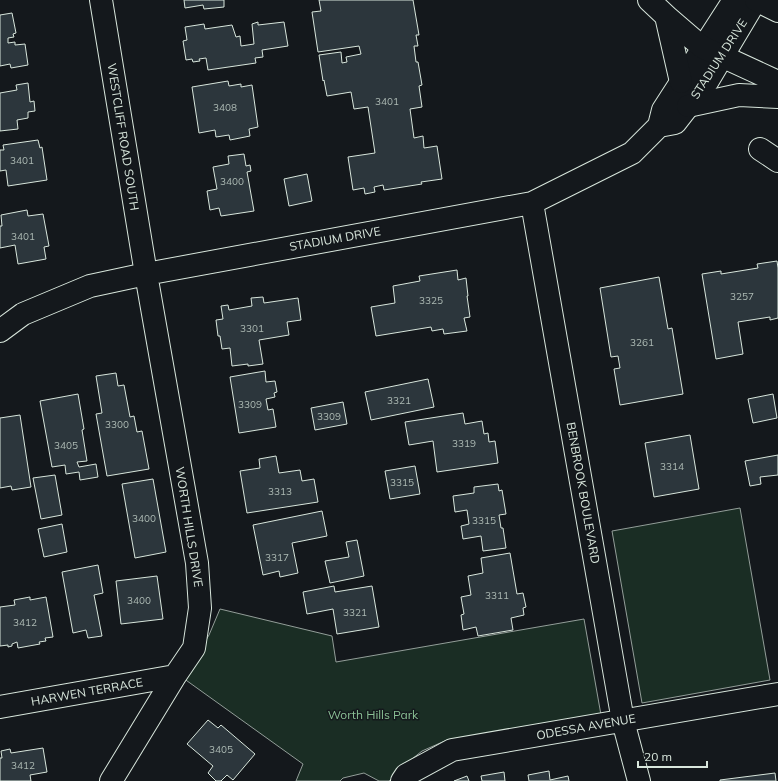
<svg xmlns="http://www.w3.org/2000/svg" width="778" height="781" font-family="Mulish,sans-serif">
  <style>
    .green { fill: #1a2d24; stroke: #939e99 }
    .building { fill: #2c363c; stroke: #d8e6dc }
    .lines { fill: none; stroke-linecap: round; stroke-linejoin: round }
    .minor-casing { stroke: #d8e6dc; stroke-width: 24 }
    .major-casing { stroke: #d8e6dc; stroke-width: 24 }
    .minor { stroke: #14181c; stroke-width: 22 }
    .major { stroke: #14181c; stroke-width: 22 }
    .labels { text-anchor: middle; stroke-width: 3; stroke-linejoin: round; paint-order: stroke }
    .number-label { font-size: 10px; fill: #adbab4 }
    .street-label { font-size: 12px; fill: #d8e6dc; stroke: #14181c }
    .park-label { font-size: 12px; fill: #8ac095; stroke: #14181c }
  </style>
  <rect width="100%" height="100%" fill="#14181c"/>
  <path class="green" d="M740,508L770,680L642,703L612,531Z
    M220,609L332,636L336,662L584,619L601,715L447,740L422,751L407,763L389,781H379L364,773L343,778L340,781H296L303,764L183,678L209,635Z"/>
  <path class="building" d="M184,0H224V7L204,9L203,5L185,8Z
    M319,0H413L419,35H416L418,46H414L416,62H418L422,85L419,86L422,107L410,109L414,138L423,136L424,148L437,146L442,179L421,182L422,184L384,190L383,185L374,187L375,192L365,194L364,188L353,190L348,157L375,153L368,107L354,109L351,92L327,96L324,80L323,81L319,55L341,52L342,63L347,62L346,57L361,54L359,46L318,52L312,12L321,11Z
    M12,13L16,33L13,34L14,37L8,38V43L15,42V45L25,44L28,65L11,68L10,64L0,66V15Z
    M258,22V25L284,22L288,46L262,50L263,57L255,58L256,63L208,70L206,58L199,59L200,61L193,62L192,59L186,60L183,41L187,40L185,27L204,24L205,29L232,25L236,37L240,36L241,46L254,44L252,24Z
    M228,81L229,86L241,84V87L252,85L258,127L249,129L250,136L230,140L229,135L216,137L215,130L199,133L192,87Z
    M28,83L30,102L34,101L35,111L28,112V118L17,120L18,129L0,131V93L17,90L16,85Z
    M38,140L40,148L42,147L47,180L8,186L6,170L0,171V150H4L3,145Z
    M244,154L246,166L250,165L251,171L247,172L254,211L221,216L219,208L210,210L207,191L217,189L213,167L229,164L228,156Z
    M307,174L312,201L289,206L284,179Z
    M27,210L28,216L43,214L49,246L44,247L46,259L18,264L15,245L0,248V226H2L1,215Z
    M777,261L778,268V318L770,320V317L738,322L743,354L716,359L702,274L721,271V274L758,268L757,264Z
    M457,270L458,280L466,278L468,296H467L470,317L464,318L467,331L444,334L443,329L432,331L431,327L376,336L371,307L395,303L393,286L420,281L419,276Z
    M659,277L668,329L672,328L683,394L620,405L614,369L620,368L618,356L611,357L600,288Z
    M263,297L264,303L298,298L301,320L287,322L289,335L259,340L263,364L248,366V364L232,366L230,348L222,349L220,336H218L216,320L223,319L221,306L228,305L229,310L252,306L251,298Z
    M265,371L266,382L275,381L277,392L274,393L275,397L266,399L268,410L273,409L276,427L239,433L230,377Z
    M116,373L118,386L124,385L130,417L134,416L137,432L142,431L149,469L107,476L96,414L102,413L96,376Z
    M428,379L434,407L371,420L365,392Z
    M78,394L84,429L82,430L87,461L77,462L79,467L96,464L98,477L80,480L79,472L66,474L65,465L52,467L40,401Z
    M773,394L777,418L753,423L748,399Z
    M343,402L347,424L315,430L311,408Z
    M463,413L465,424L482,421L484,434L488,433L489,442L495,441L498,463L437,472L433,441L409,445L405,422Z
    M20,415L31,487L12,490L11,486L0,488V418Z
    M690,435L699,489L654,497L645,443Z
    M778,455V475L760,477L761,484L750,486L745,461Z
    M276,456L279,473L300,470L302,481L314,479L318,502L247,513L240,471L260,468L259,459Z
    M415,466L420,494L390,499L385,471Z
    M55,475L62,515L41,519L33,478Z
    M153,479L166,552L135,558L122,484Z
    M498,484L499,491L502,490L506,514L499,515L501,528H503L506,548L483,551L481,536L463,539L461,526L469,524L467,510L455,512L453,496L474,493V487Z
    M322,511L327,536L292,543L298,573L280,577L279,571L263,575L253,525Z
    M62,524L67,552L44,557L38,529Z
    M357,540L364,576L330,583L325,561L349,557L346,542Z
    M510,553L517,594L523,593L526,607L523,608L524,615L511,618L513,630L478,636L476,627L463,630L461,615L464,614L461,597L471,595L468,576L483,573L481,558Z
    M98,565L103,593L94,595L102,636L88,638L86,630L73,633L62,572Z
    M157,576L163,619L121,624L116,581Z
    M334,586L335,592L372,586L379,627L337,634L333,609L307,614L303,592Z
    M30,597V600L46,597L53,637L45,638L46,641L39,642L40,644L18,648L17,642L12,644V646L8,647V645L0,646V607L15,605L14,600Z
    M208,720L218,728L221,725L255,754L233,780L227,775L221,781H216L208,773L213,766L187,744Z
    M43,748L47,772L30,775L31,781H0V758H2L1,751L10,749L11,753Z
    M549,771L550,780L568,776L569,781H529L528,775Z
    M504,772L505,781H482L481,776Z
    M775,773L776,781H720V780Z
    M467,776L469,781H454Z"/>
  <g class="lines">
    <g class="minor-casing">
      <path id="minor" d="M101,0L146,274L197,563L200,608L194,648L175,676L111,781
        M659,126L663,110L734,0
        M760,149L778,161
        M532,203L623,721L639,781
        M0,331L23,314L90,286L146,274L532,203L632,153L659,126L675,123L707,82L756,0
        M0,707L175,676
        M402,781L406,775L452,750L778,694"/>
    </g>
    <g class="major-casing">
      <path id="major" d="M649,0L666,16L702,47L778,82
        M756,0L778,11
        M666,16L681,82
        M688,106L739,95L778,97"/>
    </g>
    <use href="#minor" class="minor"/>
    <use href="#major" class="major"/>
  </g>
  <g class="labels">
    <g class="number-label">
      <text x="387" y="105">3401</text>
      <text x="225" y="111">3408</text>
      <text x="22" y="164">3401</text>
      <text x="232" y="185">3400</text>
      <text x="23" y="240">3401</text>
      <text x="742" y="300">3257</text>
      <text x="431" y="304">3325</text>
      <text x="252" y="332">3301</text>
      <text x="642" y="346">3261</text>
      <text x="399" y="404">3321</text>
      <text x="250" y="408">3309</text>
      <text x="329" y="420">3309</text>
      <text x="117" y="428">3300</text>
      <text x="464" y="447">3319</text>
      <text x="66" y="449">3405</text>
      <text x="672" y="470">3314</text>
      <text x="402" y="486">3315</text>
      <text x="280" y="495">3313</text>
      <text x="144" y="522">3400</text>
      <text x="484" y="524">3315</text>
      <text x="277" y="561">3317</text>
      <text x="497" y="599">3311</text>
      <text x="139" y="604">3400</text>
      <text x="355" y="616">3321</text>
      <text x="25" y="626">3412</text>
      <text x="221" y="753">3405</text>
      <text x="23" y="769">3412</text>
    </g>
    <g class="street-label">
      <text transform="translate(719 59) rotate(-57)" y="4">STADIUM DRIVE</text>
      <text transform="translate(123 137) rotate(81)" y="4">WESTCLIFF ROAD SOUTH</text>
      <text transform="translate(335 239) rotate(-10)" y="4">STADIUM DRIVE</text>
      <text transform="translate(583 493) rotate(80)" y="4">BENBROOK BOULEVARD</text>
      <text transform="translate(189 527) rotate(81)" y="4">WORTH HILLS DRIVE</text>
      <text transform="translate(87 692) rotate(-10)" y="4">HARWEN TERRACE</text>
      <text transform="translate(586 727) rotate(-10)" y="4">ODESSA AVENUE</text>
    </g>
    <g class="park-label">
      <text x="373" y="719">Worth Hills Park</text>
    </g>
  </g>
  <path d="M638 761v6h69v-6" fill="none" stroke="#d8e6dc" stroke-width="2"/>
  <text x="644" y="761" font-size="12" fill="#d8e6dc" stroke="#14181c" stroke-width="3" paint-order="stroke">20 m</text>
</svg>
